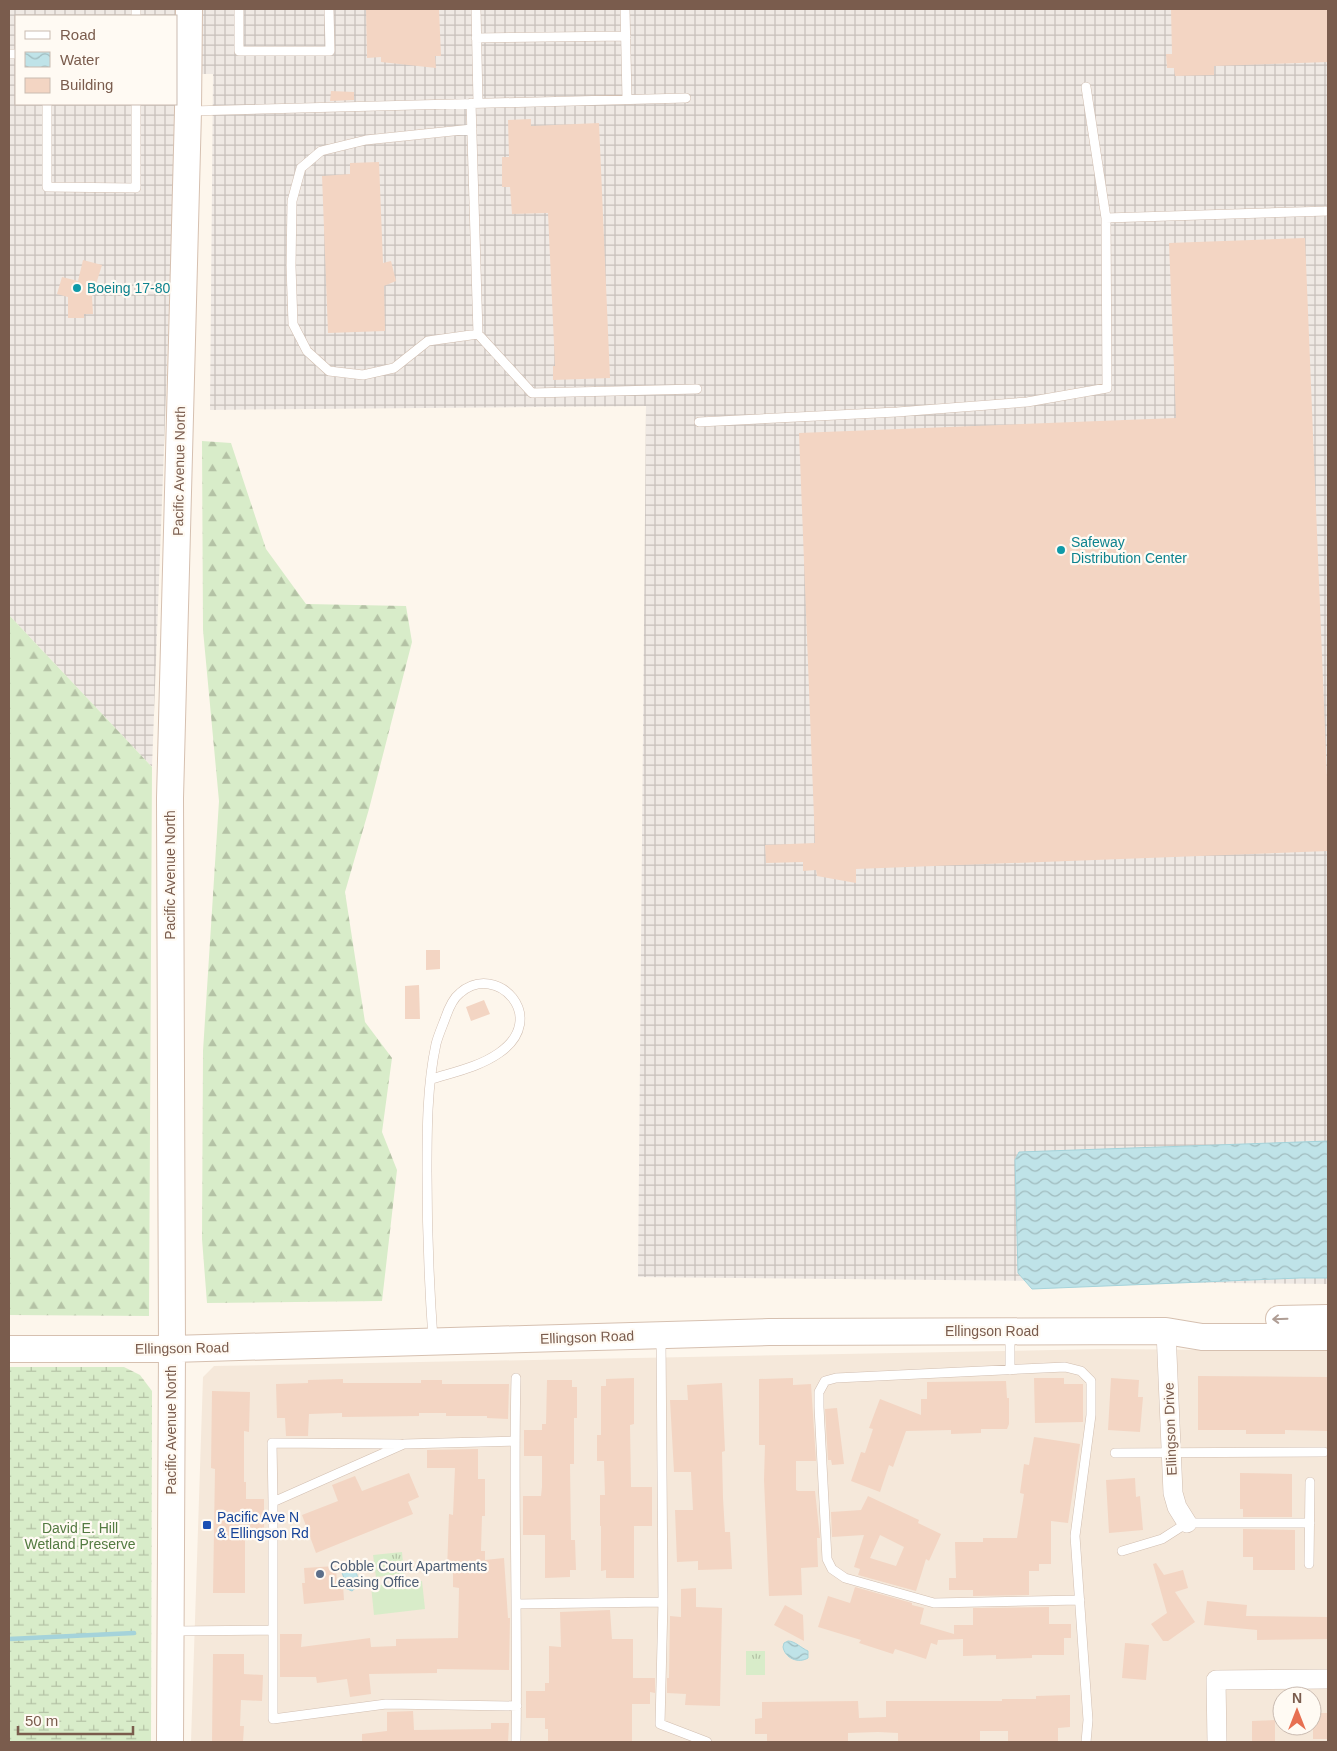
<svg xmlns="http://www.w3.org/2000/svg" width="1337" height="1751" font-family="Helvetica,sans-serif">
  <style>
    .residential { fill: #f5e8da; fill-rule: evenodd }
    .industrial { fill: url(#industrial-grid); fill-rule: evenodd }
    .grass { fill: url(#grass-tufts) }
    .forest { fill: url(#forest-firs) }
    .wetland { fill: url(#wetland-marsh) }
    .pitch { fill: #d8ecc9 }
    .water { fill: url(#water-waves); stroke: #a5d3da }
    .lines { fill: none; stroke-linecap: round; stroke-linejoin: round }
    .stream { stroke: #a5d3da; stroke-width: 4.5 }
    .building { fill: #f3d5c3; fill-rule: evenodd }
    .lane-casing { stroke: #d1beb0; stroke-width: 10 }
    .street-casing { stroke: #d1beb0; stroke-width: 20 }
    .secondary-casing { stroke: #d6c0b0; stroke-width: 28 }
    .lane { stroke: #fff; stroke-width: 9 }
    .street { stroke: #fff; stroke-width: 19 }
    .secondary { stroke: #fff; stroke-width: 26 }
    .oneway { stroke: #af9d94 }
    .culture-dot { fill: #0f9aa8; stroke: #fffaf3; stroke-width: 2 }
    .transit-dot { fill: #1a4fb4; stroke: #fffaf3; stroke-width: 2 }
    .service-dot { fill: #5c6f8a; stroke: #fffaf3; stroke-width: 2 }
    .labels { text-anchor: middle; stroke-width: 4.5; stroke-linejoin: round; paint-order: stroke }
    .culture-label { font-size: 14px; fill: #0d838f; stroke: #fffaf3; text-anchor: start }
    .street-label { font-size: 14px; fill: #7a5c4d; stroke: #fffaf3 }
    .transit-label { font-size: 14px; fill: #164399; stroke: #fffaf3; text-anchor: start }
    .park-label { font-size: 14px; fill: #537a41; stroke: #fffaf3 }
    .service-label { font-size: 14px; fill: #4e5e75; stroke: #fffaf3; text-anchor: start }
  </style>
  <defs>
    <pattern id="industrial-grid" width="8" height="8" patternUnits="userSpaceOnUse" patternTransform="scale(1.25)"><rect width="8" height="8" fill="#efe9e4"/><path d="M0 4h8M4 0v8" fill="none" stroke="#c7c0bb"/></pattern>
    <pattern id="grass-tufts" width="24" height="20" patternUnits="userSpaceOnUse" patternTransform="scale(1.25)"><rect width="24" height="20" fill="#d8ecc9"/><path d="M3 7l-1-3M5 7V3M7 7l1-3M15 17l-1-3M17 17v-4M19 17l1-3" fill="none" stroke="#b4c2a5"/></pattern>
    <pattern id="forest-firs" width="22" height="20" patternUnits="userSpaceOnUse" patternTransform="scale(1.25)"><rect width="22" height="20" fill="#d8ecc9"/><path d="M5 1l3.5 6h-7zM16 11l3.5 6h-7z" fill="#b4c2a5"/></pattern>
    <pattern id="wetland-marsh" width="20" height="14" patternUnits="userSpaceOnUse" patternTransform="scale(1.25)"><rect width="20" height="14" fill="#d8ecc9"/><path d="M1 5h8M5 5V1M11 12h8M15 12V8" fill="none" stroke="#b4c2a5"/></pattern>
    <pattern id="water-waves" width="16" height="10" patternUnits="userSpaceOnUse" patternTransform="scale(1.25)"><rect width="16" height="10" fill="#bfe3e8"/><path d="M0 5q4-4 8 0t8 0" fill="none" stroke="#a0bbbe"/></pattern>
  </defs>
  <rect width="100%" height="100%" fill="#fdf6ec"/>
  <path class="residential" d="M1103,1349L1328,1351V1742H191L203,1377L214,1366ZM1282,1696H1312V1726H1282Z"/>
  <path class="industrial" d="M9,9H1328V1284L638,1277L646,406L210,410L213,74H178L152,767L9,615ZM16,16H176V104H16Z"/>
  <path class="grass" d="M402,1552L404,1574L376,1577L373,1555Z
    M746,1651H765V1675H746Z"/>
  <path class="forest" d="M202,441L231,443L266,549L306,604L406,606L412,642L369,809L345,892L365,1022L392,1058L382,1132L397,1170L382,1301L207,1303L202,1239L203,1051L219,801L203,630Z
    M9,615L152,767L149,1316L9,1315Z"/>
  <path class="wetland" d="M9,1367H124L140,1375L152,1391L151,1742H9Z"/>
  <path class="pitch" d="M422,1581L425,1609L374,1615L371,1586Z"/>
  <path class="water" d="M1328,1141V1278H1300L1032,1289L1018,1273L1015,1160L1019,1152Z
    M345,1564L353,1566C358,1574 361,1585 352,1591L345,1588L344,1578L341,1570Z
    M788,1641C795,1641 801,1648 808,1651V1658C798,1664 785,1658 783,1647L784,1643Z"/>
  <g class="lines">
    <path class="stream" d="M9,1639L134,1633"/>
  </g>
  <path class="building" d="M366,9H439L441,56H435L436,68L381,62V57L367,58Z
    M1171,9H1328V62L1214,66V75L1175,76L1174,68H1167L1166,54H1172Z
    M331,91L354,92V100L330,101Z
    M531,119V126L599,123L610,378L553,380V366H555L548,213L512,214L510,187H502V157H509L508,120Z
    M379,162L383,263L391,261L396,281L384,286L385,331L328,333L322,176L350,174V163Z
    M1305,238L1328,803V851L856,869V883L817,876L816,870L803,871V862L766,863L765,845L815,843L799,433L1176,418L1169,243Z
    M83,260L102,265L92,297L93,314H84V318H68V297L57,294L62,277L78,281Z
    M426,950H440V969L426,970Z
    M419,985L420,1019H405V986Z
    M484,1000L490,1014L471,1021L466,1007Z
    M1198,1376L1328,1377V1431L1285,1430V1434H1246V1430H1198Z
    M634,1378V1424L630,1425L631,1487H652V1526H634V1578H606V1570L601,1571V1526H600V1495H605L604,1461H597V1435H601V1386H606V1379Z
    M793,1378V1385L811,1384L816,1461H796V1490L798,1491H815L820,1538H817L818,1567L801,1568L802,1595L769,1596L764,1480L765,1445H759V1379Z
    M1034,1378H1064V1384H1083V1422L1035,1423Z
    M1111,1378L1139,1380L1138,1397H1143L1140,1432L1108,1430Z
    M343,1379V1383H421V1380H442V1384H509L508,1419L487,1418V1416H446V1413H419V1416L342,1417V1413L309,1414L308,1436H286L285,1418H277L276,1384L308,1383V1380Z
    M547,1380H572V1387H577V1418H574V1464H570L571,1540H575L576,1570H570V1577L545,1578V1535H523V1496H541L542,1487V1456H524V1430H542V1424H546Z
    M1006,1381L1007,1398H1009V1424L1007,1429H981V1433L951,1434V1430L906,1431L893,1467L889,1465L880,1492L851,1481L861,1452L865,1453L873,1429L869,1428L880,1399L921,1415V1399H927V1382Z
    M722,1383L725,1451L722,1452L723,1498L725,1532H730L732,1569L698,1570V1561L677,1562L675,1510H693L691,1472H674L670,1400H688L687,1385Z
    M212,1391L250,1392L249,1432L244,1431V1482H246V1499H264V1536H245V1593H213L215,1469L211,1468Z
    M837,1408L844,1464L832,1465L831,1460H828L825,1409Z
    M1034,1437L1080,1444L1068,1523L1051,1521V1564H1039V1571H1029V1595L973,1596V1590H949V1578H956L955,1542H983V1538H1017L1024,1494L1020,1493L1024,1464L1029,1465Z
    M478,1449V1479H485V1516H482L481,1551H485V1560L504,1558L508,1618H510L509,1670L437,1669V1673L369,1674L371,1694L350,1697L347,1679L317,1683L316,1677H280V1634H302L301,1647L370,1638L371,1647L396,1646V1639L458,1638L459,1588L453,1587V1571H447L449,1514L453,1515L455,1468H427V1450Z
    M409,1473L419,1497L408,1502L413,1514L316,1553L302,1515L338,1501L332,1485L355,1476L362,1491Z
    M1240,1473L1292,1474V1517H1243V1509H1240Z
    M1135,1478L1136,1497L1140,1496L1143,1530L1109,1533L1106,1480Z
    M868,1496L919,1520L918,1523L941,1534L929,1561L926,1559L916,1591L858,1575L860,1569L854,1567L864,1535L832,1537L831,1512L861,1510ZM880,1535L904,1547L896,1566L870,1558Z
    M1243,1529L1295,1530V1570H1253V1557H1243Z
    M1156,1563L1164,1575L1183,1570L1188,1588L1175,1592L1195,1622L1168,1641H1163L1151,1624L1167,1613L1153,1564Z
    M336,1566L337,1586L343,1585L344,1600L304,1604L302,1583H305L304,1568Z
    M855,1587L912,1603V1605L924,1608L920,1624L954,1634V1625H973V1608L1049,1607V1624H1071V1638H1064V1655H1032V1658L996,1659V1655L963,1656V1639L938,1640L937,1645L931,1643L926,1659L895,1649L893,1654L859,1643L861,1640L818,1627L828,1596L850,1603Z
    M696,1588V1607L722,1608L720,1706L685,1705L686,1694L667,1693V1678H669L670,1616L681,1617V1589Z
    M1207,1601L1247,1605L1246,1616L1328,1617V1639L1257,1640V1630L1204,1625Z
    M785,1605L803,1615L804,1641L774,1625Z
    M610,1610L612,1639H633V1678H655V1693L650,1692V1704H632V1742H548V1729H545V1718H526V1691H545V1683H549V1646L561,1647L560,1612Z
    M1125,1643L1149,1645L1146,1680L1122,1678Z
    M213,1654H244V1674L263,1675L262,1701L241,1700L240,1726H244L243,1742H212Z
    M1070,1695V1727L1058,1728V1742H1008V1731H980V1742H898V1733L878,1732L848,1733V1742H767V1734H755V1719L762,1718V1702L858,1701L859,1718L886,1717V1701H1002V1699H1036V1696Z
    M413,1711L414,1730L491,1729V1723H509L508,1742H362V1734L387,1731V1712Z
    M1313,1713H1328V1739H1313Z
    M1275,1720V1742H1252V1721Z"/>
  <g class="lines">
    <g class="lane-casing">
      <path id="lane" d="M239,9V51H330L329,9
        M476,9L478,103
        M625,9L627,99
        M136,16V9
        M476,38L626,36
        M9,54H16
        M1086,87L1106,218L1328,211
        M471,103L478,334L532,393L697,389
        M47,104V187L136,188V104
        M191,111L686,98
        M472,129L366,140L321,151L301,168L292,201L291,266L293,324L307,351L329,371L363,375L394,368L428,341L478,334
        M699,422L897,412L1027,402L1107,388L1106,218
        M432,1079C454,1072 479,1067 499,1053C550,1018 497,961 460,993C452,999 448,1010 445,1019C442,1027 438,1036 436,1044C427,1086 427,1130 427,1172C427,1228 429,1283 433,1339
        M1010,1333V1370
        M661,1338L663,1602L660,1724L707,1742
        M516,1378C513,1499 518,1621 516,1742
        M515,1441L404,1444L273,1502V1719L386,1704L517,1706
        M1115,1453L1324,1452
        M273,1502L272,1443L399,1444
        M1122,1551L1162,1539L1187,1523H1310
        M1309,1564L1310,1482
        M1080,1600L934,1603L845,1578L832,1569L827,1559L819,1407V1392L825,1381L836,1378L1065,1367L1081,1371L1091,1381V1415L1075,1536L1088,1720L1086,1742
        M517,1604L663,1602
        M173,1631L271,1630"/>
    </g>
    <g class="street-casing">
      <path id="street" d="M1166,1331L1173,1493L1177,1507L1187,1523
        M1217,1742L1216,1680L1328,1679"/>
    </g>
    <g class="secondary-casing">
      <path id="secondary" d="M1279,1319L1328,1318
        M9,1349H172L769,1332L1166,1331L1202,1337H1328
        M170,1742L172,1349L170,798L188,111L189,9"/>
    </g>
    <use href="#lane" class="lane"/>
    <use href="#street" class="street"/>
    <use href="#secondary" class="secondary"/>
  </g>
  <defs><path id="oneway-shaft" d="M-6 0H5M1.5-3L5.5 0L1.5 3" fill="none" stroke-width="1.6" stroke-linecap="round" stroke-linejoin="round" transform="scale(1.25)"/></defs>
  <use class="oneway" href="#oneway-shaft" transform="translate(1280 1319) rotate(178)"/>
  <g class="culture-dot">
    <circle cx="77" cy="288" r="5"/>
    <circle cx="1061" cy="550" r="5"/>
  </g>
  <rect class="transit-dot" x="202" y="1520" width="10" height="10" rx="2.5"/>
  <circle class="service-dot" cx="320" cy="1574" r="5"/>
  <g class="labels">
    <g class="culture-label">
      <text x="87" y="293">Boeing 17-80</text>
      <text x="1071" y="547">Safeway<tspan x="1071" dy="16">Distribution Center</tspan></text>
    </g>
    <g class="street-label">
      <text transform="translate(179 471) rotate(-89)" y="5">Pacific Avenue North</text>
      <text transform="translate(170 875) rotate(-90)" y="5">Pacific Avenue North</text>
      <text x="992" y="1336">Ellingson Road</text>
      <text transform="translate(587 1337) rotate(-2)" y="5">Ellingson Road</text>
      <text transform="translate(182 1348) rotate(-1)" y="5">Ellingson Road</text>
      <text transform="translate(1170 1429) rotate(-92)" y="5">Ellingson Drive</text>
      <text transform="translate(171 1430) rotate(-90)" y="5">Pacific Avenue North</text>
    </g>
    <g class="transit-label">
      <text x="217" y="1522">Pacific Ave N<tspan x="217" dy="16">&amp; Ellingson Rd</tspan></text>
    </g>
    <g class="park-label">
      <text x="80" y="1533">David E. Hill<tspan x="80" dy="16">Wetland Preserve</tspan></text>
    </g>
    <g class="service-label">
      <text x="330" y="1571">Cobble Court Apartments<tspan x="330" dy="16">Leasing Office</tspan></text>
    </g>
  </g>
  <rect width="1337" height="1751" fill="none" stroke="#7a5c4d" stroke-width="20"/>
  <rect x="15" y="15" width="162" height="90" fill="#fffaf3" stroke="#cabbb1"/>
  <rect x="25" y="31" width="25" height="8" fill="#ffffff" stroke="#cabbb1"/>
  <text x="60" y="40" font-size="15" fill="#7a5c4d">Road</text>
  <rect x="25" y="52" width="25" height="15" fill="url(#water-waves)" stroke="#cabbb1"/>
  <text x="60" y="65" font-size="15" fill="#7a5c4d">Water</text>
  <rect x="25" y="78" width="25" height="15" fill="#f3d5c3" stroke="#cabbb1"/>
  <text x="60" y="90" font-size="15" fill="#7a5c4d">Building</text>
  <g transform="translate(1297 1711)"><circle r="24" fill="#fffaf3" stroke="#cabbb1"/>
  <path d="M0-4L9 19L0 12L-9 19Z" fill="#e76f51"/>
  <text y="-8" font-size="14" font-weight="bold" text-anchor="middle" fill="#7a5c4d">N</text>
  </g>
  <path d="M18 1726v8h115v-8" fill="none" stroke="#7a5c4d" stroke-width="2.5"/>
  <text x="25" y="1726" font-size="15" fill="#7a5c4d" stroke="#fffaf3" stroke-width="4" paint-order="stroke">50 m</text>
</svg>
